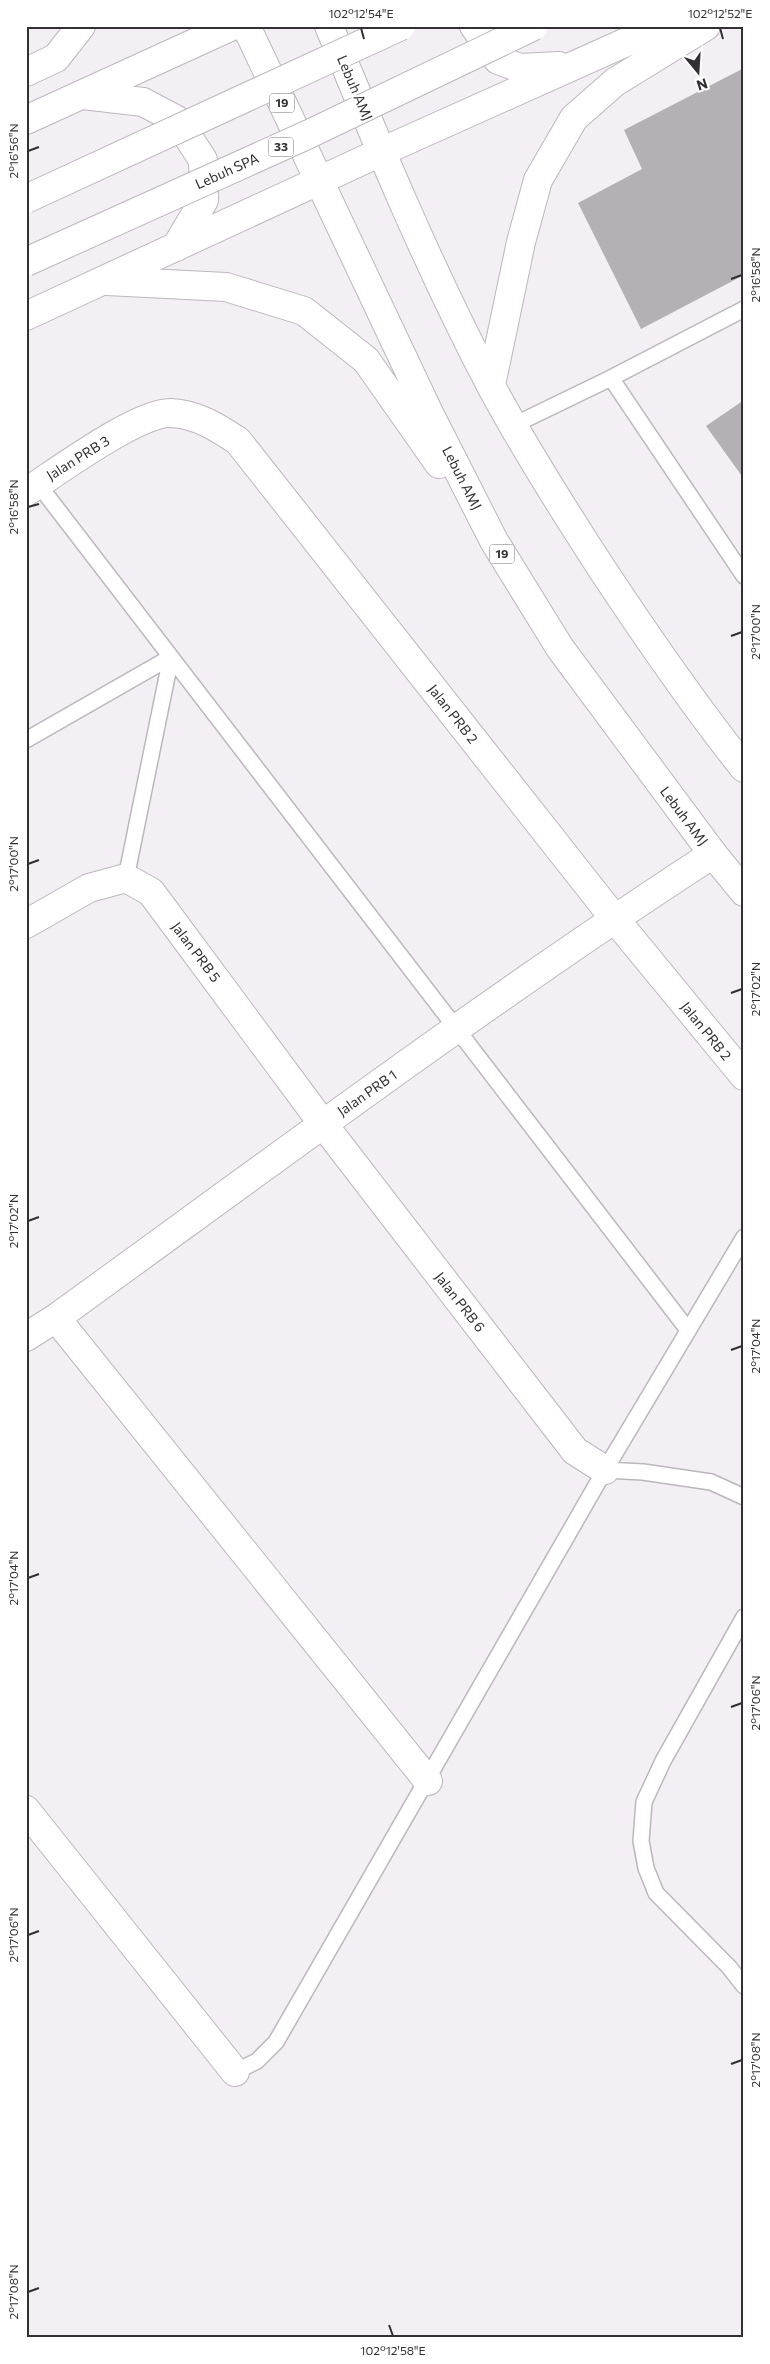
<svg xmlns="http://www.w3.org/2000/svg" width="770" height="2364" font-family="Commissioner,sans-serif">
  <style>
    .building { fill: #b5b0b6 }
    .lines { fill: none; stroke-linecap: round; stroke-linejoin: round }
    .service-casing { stroke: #bcb7bd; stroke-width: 18 }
    .minor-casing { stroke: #bcb7bd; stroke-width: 30 }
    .trunk-casing { stroke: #bcb7bd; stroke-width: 30 }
    .service { stroke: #fff; stroke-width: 15 }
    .minor { stroke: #fff; stroke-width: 28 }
    .trunk { stroke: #fff; stroke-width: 28 }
    .trunk-bridge-casing { stroke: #bcb7bd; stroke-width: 30; stroke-linecap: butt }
    .trunk-bridge { stroke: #fff; stroke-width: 28 }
    .ticks { fill: none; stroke: #323032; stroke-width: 2 }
    .labels { text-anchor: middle; stroke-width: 4; stroke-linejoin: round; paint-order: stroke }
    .shield { fill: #fff; stroke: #706e70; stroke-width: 1 }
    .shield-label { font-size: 12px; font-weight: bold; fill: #323032 }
    .street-label { font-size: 14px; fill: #323032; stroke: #fff }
    .neatline { fill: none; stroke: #323032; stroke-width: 2 }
    .ticks-label { font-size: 12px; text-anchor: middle; fill: #323032 }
  </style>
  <rect width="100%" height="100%" fill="#f4eef5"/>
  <path class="building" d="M744,68V275L641,329L578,203L642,169L624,130Z
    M744,400V479L706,426Z"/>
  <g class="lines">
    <g class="service-casing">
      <path id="service" d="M611,378L744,576
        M514,425L611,378L744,309
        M38,484L688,1330
        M26,740L171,657L126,878
        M605,1470L643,1472L711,1482L744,1497
        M744,1617L663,1761L644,1802L641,1841L646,1868L656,1893L729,1967L744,1986
        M235,2072L257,2061L276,2042L605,1470L744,1237"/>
    </g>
    <g class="minor-casing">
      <path id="minor" d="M26,492C57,472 138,412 171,413C197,414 218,428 238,441L614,918L744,1076
        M26,924L89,888L126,878L151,892L323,1124L575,1451L605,1470
        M56,1318L428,1781
        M26,1337L56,1318C273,1161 488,1000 713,854
        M26,1810L235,2072"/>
    </g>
    <g class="trunk-casing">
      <path id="trunk" d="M246,26L428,411L494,541L560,648L713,854L744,892
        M329,26C379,148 430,270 491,386C525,449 563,509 602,569C647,637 693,704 744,768
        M474,26L498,60L520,68L559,66
        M26,72L56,58L81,26
        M83,95L143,102L177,120L203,160L204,200L176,247
        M26,120L232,26
        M107,281L226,287L304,311L366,360L439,464
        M26,316L381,152L662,26
        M491,385L521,242L538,180L574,118L615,82L706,26"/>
    </g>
    <use href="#service" class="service"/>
    <use href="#minor" class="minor"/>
    <use href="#trunk" class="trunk"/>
    <g class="trunk-bridge-casing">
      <path id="trunk-bridge" d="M26,199L401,26
        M26,262L307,135L534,26"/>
    </g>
    <use href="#trunk-bridge" class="trunk-bridge"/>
  </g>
  <path class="ticks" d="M361,28L364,39M720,28L723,39M28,151L39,147M731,279L742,275M28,507L39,504M731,636L742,632M28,864L39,860M731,993L742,989M28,1221L39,1217M731,1350L742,1346M28,1578L39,1574M731,1707L742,1703M28,1935L39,1931M731,2064L742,2060M28,2292L39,2288M389,2325L393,2336"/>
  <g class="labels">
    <g class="shield">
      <rect x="269.5" y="93.5" width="25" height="19" rx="4"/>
      <rect x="268.5" y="137.5" width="25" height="19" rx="4"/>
      <rect x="489.5" y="544.5" width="25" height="19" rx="4"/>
    </g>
    <g class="shield-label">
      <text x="282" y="107">19</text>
      <text x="281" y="151">33</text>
      <text x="502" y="558">19</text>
    </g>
    <g class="street-label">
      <text transform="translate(355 88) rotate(67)" y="5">Lebuh AMJ</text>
      <text transform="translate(227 171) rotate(-24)" y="5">Lebuh SPA</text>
      <text transform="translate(78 458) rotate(-32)" y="5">Jalan PRB 3</text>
      <text transform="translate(462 478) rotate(63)" y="5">Lebuh AMJ</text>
      <text transform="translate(453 714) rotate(52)" y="5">Jalan PRB 2</text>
      <text transform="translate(684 816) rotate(53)" y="5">Lebuh AMJ</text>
      <text transform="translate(196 952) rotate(53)" y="5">Jalan PRB 5</text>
      <text transform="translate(706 1031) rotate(51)" y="5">Jalan PRB 2</text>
      <text transform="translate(367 1093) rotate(-35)" y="5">Jalan PRB 1</text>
      <text transform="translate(460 1302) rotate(52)" y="5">Jalan PRB 6</text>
    </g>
  </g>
  <rect width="770" height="2364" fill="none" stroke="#ffffff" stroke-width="55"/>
  <g transform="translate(698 72) rotate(162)" stroke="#ffffff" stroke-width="4" paint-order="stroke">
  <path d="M0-4L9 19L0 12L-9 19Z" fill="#323032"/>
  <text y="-8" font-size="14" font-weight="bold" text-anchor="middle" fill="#323032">N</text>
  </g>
  <rect x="28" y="28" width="714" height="2308" class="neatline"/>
  <g class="ticks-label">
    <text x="361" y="18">102°12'54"E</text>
    <text x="720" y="18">102°12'52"E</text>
    <text transform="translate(14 151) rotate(-90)" y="4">2°16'56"N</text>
    <text transform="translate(756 275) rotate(-90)" y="4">2°16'58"N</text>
    <text transform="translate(14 507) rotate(-90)" y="4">2°16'58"N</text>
    <text transform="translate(756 632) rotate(-90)" y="4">2°17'00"N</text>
    <text transform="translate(14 864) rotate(-90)" y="4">2°17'00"N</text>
    <text transform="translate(756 989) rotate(-90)" y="4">2°17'02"N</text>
    <text transform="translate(14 1221) rotate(-90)" y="4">2°17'02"N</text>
    <text transform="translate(756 1346) rotate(-90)" y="4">2°17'04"N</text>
    <text transform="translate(14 1578) rotate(-90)" y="4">2°17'04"N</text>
    <text transform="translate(756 1703) rotate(-90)" y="4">2°17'06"N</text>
    <text transform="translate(14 1935) rotate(-90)" y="4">2°17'06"N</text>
    <text transform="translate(756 2060) rotate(-90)" y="4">2°17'08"N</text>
    <text transform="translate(14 2292) rotate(-90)" y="4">2°17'08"N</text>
    <text x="393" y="2355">102°12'58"E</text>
  </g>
</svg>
